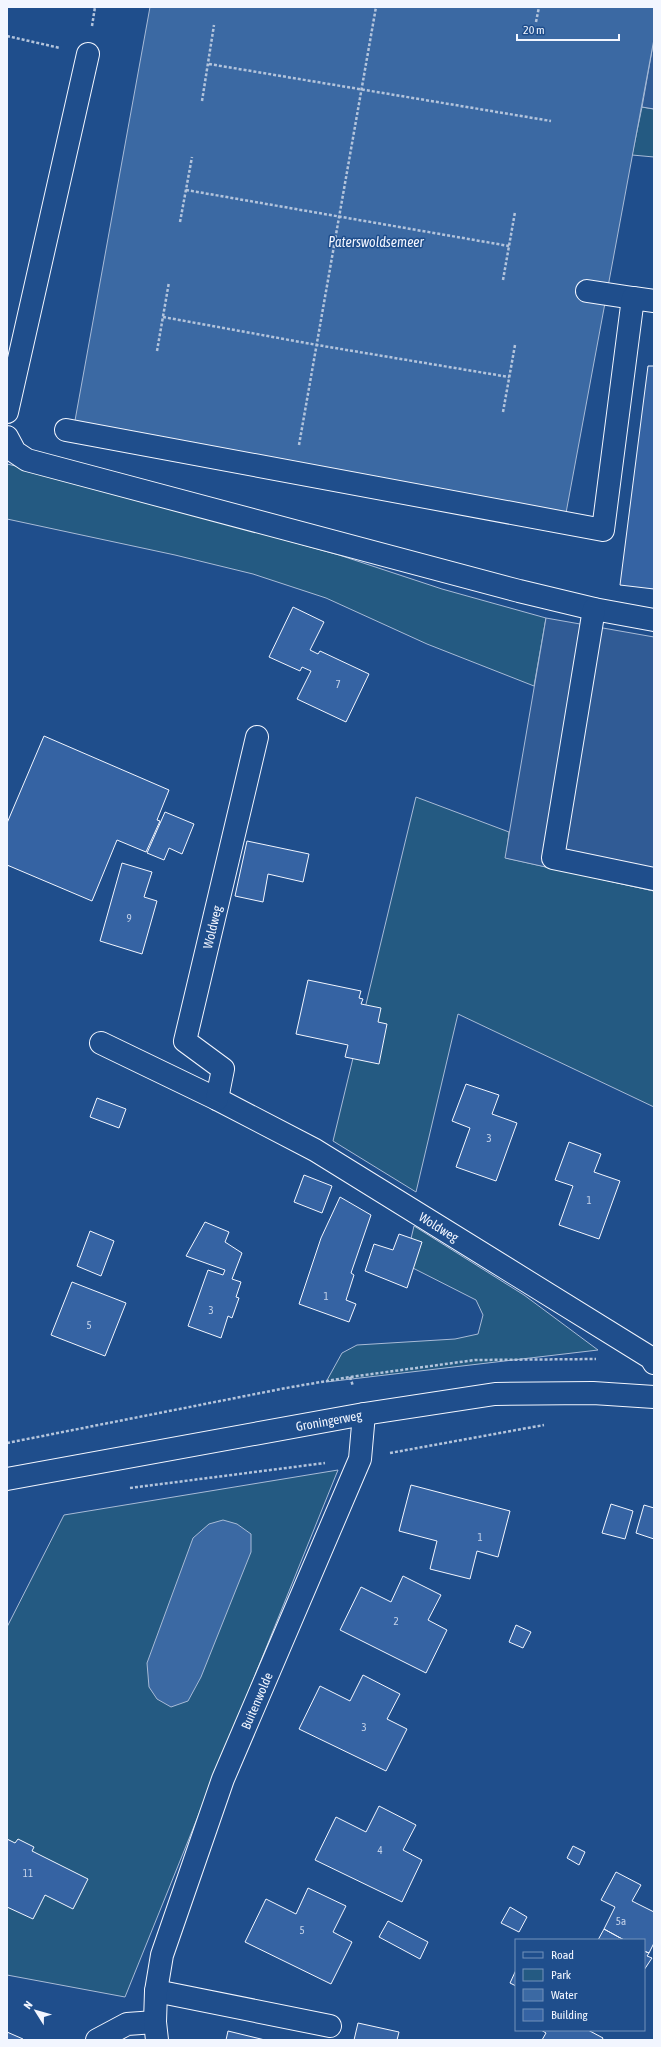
<svg xmlns="http://www.w3.org/2000/svg" width="661" height="2047" font-family="'Asap Condensed',sans-serif">
  <style>
    .green { fill: #245a82; stroke: #a8bbd7 }
    .parking { fill: #305b95; stroke: #a8bbd7 }
    .water { fill: #3b69a3; stroke: #a8bbd7 }
    .building { fill: #3563a3; stroke: #f2f6ff }
    .lines { fill: none; stroke-linecap: round; stroke-linejoin: round }
    .minor-casing { stroke: #f2f6ff; stroke-width: 24 }
    .major-casing { stroke: #f2f6ff; stroke-width: 24 }
    .path { stroke: #b3c4dc; stroke-width: 2.5; stroke-dasharray: 3 2; stroke-linecap: butt }
    .minor { stroke: #1f4e8c; stroke-width: 22 }
    .major { stroke: #1f4e8c; stroke-width: 22 }
    .labels { text-anchor: middle; stroke-width: 3; stroke-linejoin: round; paint-order: stroke }
    .number-label { font-size: 11px; fill: #c3d1e8 }
    .street-label { font-size: 13px; fill: #f2f6ff; stroke: #1f4e8c }
    .water-label { font-size: 14px; font-style: italic; fill: #f2f6ff; stroke: #1f4e8c }
  </style>
  <rect width="100%" height="100%" fill="#1f4e8c"/>
  <path class="green" d="M642,107L654,109V157L632,155Z
    M7,464L46,473L339,555L442,589L546,618L534,686L427,644L326,598L253,574L175,555L7,519Z
    M416,797L509,832L506,858L654,891V1107L458,1014L416,1192L333,1141Z
    M414,1226L524,1295L598,1350L326,1382L342,1353L357,1345L455,1339L478,1334L483,1315L476,1300L405,1264Z
    M338,1470L125,1997L7,1975V1627L64,1515Z"/>
  <path class="parking" d="M654,39V109L642,107Z
    M546,618L654,637V891L505,858Z"/>
  <path class="water" d="M150,7H654V39L566,513L74,426Z
    M223,1520L237,1524L251,1534V1552L201,1677L188,1701L171,1707L157,1699L149,1687L147,1663L193,1538L209,1524Z"/>
  <path class="building" d="M648,366H654V589L620,585Z
    M293,607L324,622L310,650L318,654L320,651L369,674L346,722L297,699L311,671L302,667L300,671L269,657Z
    M44,736L169,790L157,820L160,821L146,852L117,840L92,901L7,865V823Z
    M165,812L194,824L182,854L169,848L164,860L147,853Z
    M247,841L309,854L303,882L268,874L263,902L235,896Z
    M122,863L152,872L144,897L157,901L142,954L100,941Z
    M308,980L361,991L359,998L363,999L361,1004L381,1008L378,1022L387,1024L379,1064L345,1057L348,1045L296,1034Z
    M466,1084L499,1095L492,1114L517,1123L496,1181L456,1167L470,1128L452,1121Z
    M97,1098L126,1109L119,1128L90,1117Z
    M569,1142L601,1154L594,1172L620,1181L599,1239L559,1225L573,1186L555,1180Z
    M304,1175L332,1186L322,1213L294,1202Z
    M340,1197L371,1215L351,1273L354,1275L346,1300L356,1304L349,1322L299,1304L321,1238Z
    M205,1222L229,1232L225,1242L242,1253L232,1279L241,1282L236,1297L239,1298L232,1318L228,1316L221,1338L188,1326L208,1270L223,1275L225,1270L186,1256Z
    M90,1231L114,1241L101,1276L77,1266Z
    M399,1234L422,1242L407,1288L365,1271L374,1244L393,1250Z
    M72,1282L126,1303L105,1356L51,1335Z
    M411,1485L510,1511L498,1557L477,1551L470,1579L430,1569L437,1541L399,1531Z
    M611,1504L633,1511L625,1539L602,1533Z
    M644,1505L654,1508V1539L636,1533Z
    M403,1576L441,1595L428,1620L447,1630L426,1673L340,1630L361,1587L391,1602Z
    M516,1625L531,1632L523,1648L509,1642Z
    M363,1675L400,1694L387,1719L407,1729L386,1771L299,1729L320,1686L350,1701Z
    M379,1806L416,1825L403,1850L422,1860L402,1902L315,1860L336,1817L366,1832Z
    M7,1839L15,1843L18,1839L34,1847L32,1851L88,1879L73,1909L45,1895L33,1919L7,1907Z
    M573,1846L585,1852L579,1865L567,1858Z
    M616,1872L641,1885L632,1901L654,1912V1943L649,1953L644,1951V1940H624L604,1929L615,1907L601,1900Z
    M308,1888L346,1906L333,1932L352,1942L331,1984L245,1942L266,1899L296,1914Z
    M510,1907L527,1917L519,1932L501,1923Z
    M388,1921L428,1942L420,1959L379,1937Z
    M604,1929L624,1940H598Z
    M644,1951L649,1953L647,1956L652,1958L644,1970Z
    M516,1970V1986L510,1983Z
    M358,2023L399,2032L397,2040H354Z
    M541,2030H588L603,2038L602,2040H542L546,2033Z
    M228,2031L265,2040H226Z
    M7,2032L23,2039L22,2040H7Z"/>
  <g class="lines">
    <g class="minor-casing">
      <g id="minor">
        <path d="M587,291L633,298"/>
        <path d="M7,412L88,54"/>
        <path d="M66,430L603,530L633,298L654,301"/>
        <path d="M7,437L15,452L27,460L519,591L594,609L654,620"/>
        <path d="M594,609L553,858L654,879"/>
        <path id="s1" d="M101,1043L217,1099L315,1150L651,1358L654,1363"/>
        <path id="s2" d="M217,1099L223,1069L185,1041L257,737"/>
        <path d="M156,1991L330,2026"/>
        <path d="M97,2040L127,2024L155,2022"/>
        <path id="s3" d="M157,2040L155,2022L156,1991L162,1955L223,1779L360,1459L364,1414"/>
      </g>
    </g>
    <g class="major-casing">
      <g id="major">
        <path id="s4" d="M7,1479L364,1414L495,1394L593,1393L654,1397"/>
      </g>
    </g>
    <path class="path" d="M536,22L539,7
      M92,26L95,7
      M7,36L60,48
      M209,64L551,121
      M202,101L214,25
      M186,190L509,246
      M180,222L192,157
      M503,280L515,212
      M163,317L317,345L509,377
      M157,351L169,282
      M503,412L515,345
      M299,445L376,7
      M350,1377L353,1386
      M7,1443L286,1388L350,1377L475,1360L596,1359
      M390,1453L544,1425
      M130,1488L325,1463"/>
    <use href="#minor" class="minor"/>
    <use href="#major" class="major"/>
  </g>
  <g class="labels">
    <g class="number-label">
      <text x="338" y="688">7</text>
      <text x="129" y="922">9</text>
      <text x="489" y="1142">3</text>
      <text x="589" y="1204">1</text>
      <text x="326" y="1300">1</text>
      <text x="211" y="1314">3</text>
      <text x="89" y="1329">5</text>
      <text x="480" y="1541">1</text>
      <text x="396" y="1625">2</text>
      <text x="364" y="1731">3</text>
      <text x="380" y="1854">4</text>
      <text x="28" y="1877">11</text>
      <text x="621" y="1925">5a</text>
      <text x="302" y="1934">5</text>
    </g>
    <g class="street-label">
      <text dy="5" stroke="none"><textPath href="#s2" startOffset="195">Woldweg</textPath></text>
      <text dy="5" stroke="none"><textPath href="#s1" startOffset="385">Woldweg</textPath></text>
      <text dy="5" stroke="none"><textPath href="#s4" startOffset="327">Groningerweg</textPath></text>
      <text dy="5" stroke="none"><textPath href="#s3" startOffset="357">Buitenwolde</textPath></text>
    </g>
    <g class="water-label">
      <text x="376" y="247">Paterswoldsemeer</text>
    </g>
  </g>
  <rect width="661" height="2047" fill="none" stroke="#f2f6ff" stroke-width="16"/>
  <rect x="515" y="1939" width="130" height="92" fill="#1f4e8c" stroke="#7391ba"/>
  <rect x="523" y="1952" width="20" height="6" fill="#1f4e8c" stroke="#7391ba"/>
  <text x="551" y="1959" font-size="12" fill="#f2f6ff">Road</text>
  <rect x="523" y="1969" width="20" height="12" fill="#245a82" stroke="#7391ba"/>
  <text x="551" y="1979" font-size="12" fill="#f2f6ff">Park</text>
  <rect x="523" y="1989" width="20" height="12" fill="#3b69a3" stroke="#7391ba"/>
  <text x="551" y="1999" font-size="12" fill="#f2f6ff">Water</text>
  <rect x="523" y="2009" width="20" height="12" fill="#3563a3" stroke="#7391ba"/>
  <text x="551" y="2019" font-size="12" fill="#f2f6ff">Building</text>
  <g transform="translate(36 2011) rotate(307)" stroke="#1f4e8c" stroke-width="3" paint-order="stroke">
  <path d="M0-3L7 15L0 10L-7 15Z" fill="#f2f6ff"/>
  <text y="-6" font-size="11" font-weight="bold" text-anchor="middle" fill="#f2f6ff">N</text>
  </g>
  <path d="M517 34v6h102v-6" fill="none" stroke="#f2f6ff" stroke-width="2"/>
  <text x="523" y="34" font-size="12" fill="#f2f6ff" stroke="#1f4e8c" stroke-width="3" paint-order="stroke">20 m</text>
</svg>
